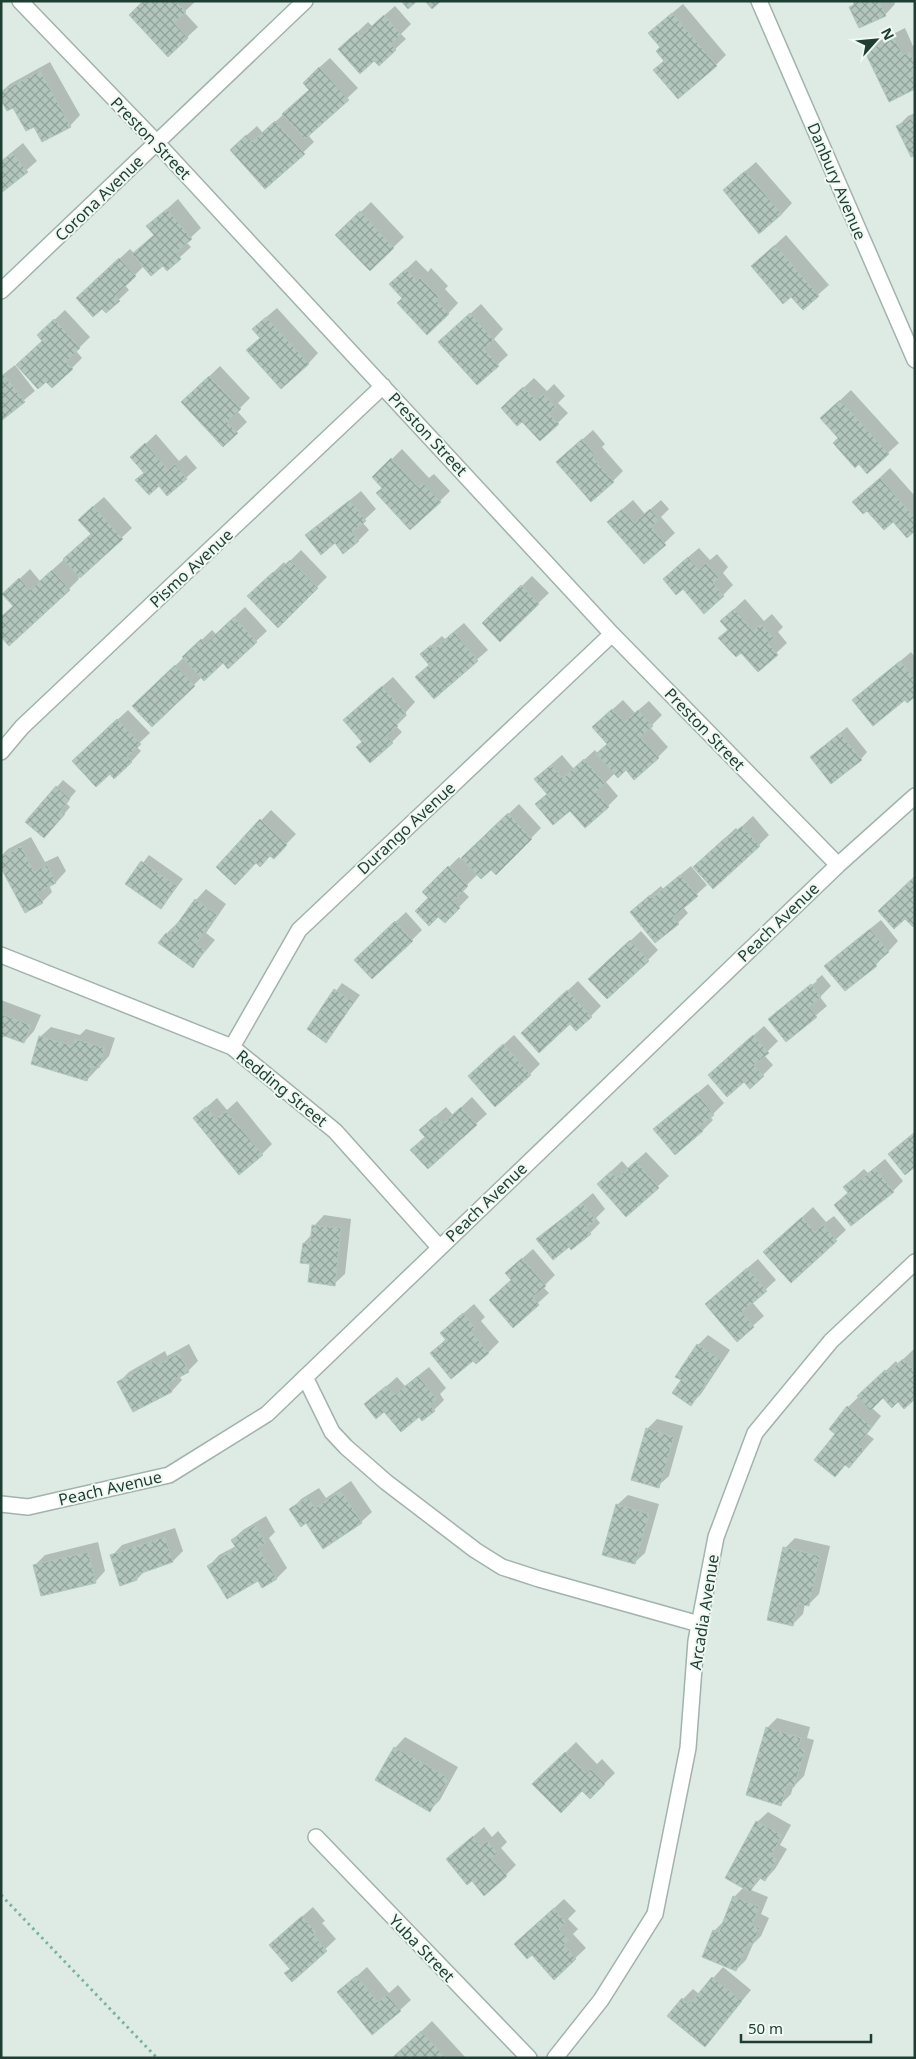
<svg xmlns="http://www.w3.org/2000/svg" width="916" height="2059" font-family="'Noto Sans',sans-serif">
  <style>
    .shadow { fill: #0003 }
    .building { fill: url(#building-cross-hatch); stroke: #b0c6bc }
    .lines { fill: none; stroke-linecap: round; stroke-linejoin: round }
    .minor-casing { stroke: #a1b3ac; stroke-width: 18 }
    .path { stroke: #7bb29f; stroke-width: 3; stroke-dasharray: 2.5 4; stroke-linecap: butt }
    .minor { stroke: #fff; stroke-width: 15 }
    .labels { text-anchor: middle; stroke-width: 4; stroke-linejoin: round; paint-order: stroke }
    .street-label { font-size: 16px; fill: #1e3d33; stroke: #eff8f3 }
  </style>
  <defs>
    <pattern id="building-cross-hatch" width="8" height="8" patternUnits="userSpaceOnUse" patternTransform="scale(1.25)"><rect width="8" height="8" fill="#b3c6be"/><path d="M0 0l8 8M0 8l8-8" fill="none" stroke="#91a29b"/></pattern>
  </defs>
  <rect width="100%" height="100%" fill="#deebe5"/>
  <path class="shadow" d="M145,1H196L184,12L198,27L168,55Z
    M854,1H894L895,4L885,15L851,7L855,3Z
    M683,4L726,55L716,65L665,61L660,23Z
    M395,6L411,24L401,34L406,39L379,64L350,39L368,22L372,26Z
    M905,28L913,46L915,45V88L866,53L877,42Z
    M330,58L358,88L308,135L314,142L266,188L241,140L257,126L263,133L286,112L310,89L314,72Z
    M50,62L80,115L70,126L34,125L1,92L10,84Z
    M915,113V153L898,126L908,116Z
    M23,143L37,161L1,192V161Z
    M756,162L792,203L782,214L735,180Z
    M178,199L201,228L186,242L191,247L167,269L163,264L144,266L125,285L129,290L106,312L88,288L130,249L135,254L155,235L148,226Z
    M371,202L404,237L370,270L337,235Z
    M786,235L829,285L803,308L763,256Z
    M416,260L428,272L431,268L448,286L445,289L458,303L448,314L404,298L401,274Z
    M481,304L503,329L494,339L508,355L477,384L450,332Z
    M277,308L318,353L308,364L261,337L264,319Z
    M65,310L90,337L76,351L82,358L72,368L43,341L49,325Z
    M15,365L35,391L1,419V376Z
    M220,366L250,398L237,411L247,422L223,445L193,392Z
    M534,378L547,391L554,384L565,396L558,403L568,413L541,440L522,420L502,408Z
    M851,390L899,443L867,472L840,438L832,408Z
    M593,430L605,444L602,447L623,471L613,481L557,462Z
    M156,434L179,461L186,455L197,468L168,494L145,472L142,447Z
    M402,449L429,478L434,474L450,491L440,501L383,487L384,467Z
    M890,468L915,496V530L854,502Z
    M361,491L376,509L362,522L369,530L359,540L344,552L335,542L307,535Z
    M104,497L132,528L78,578L79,579L69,589L14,606V584L30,569L40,581L92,534L90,509Z
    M633,500L645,514L661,500L669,509L661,517L675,533L644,562L619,512Z
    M699,548L710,560L717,554L728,567L723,573L733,585L723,595L674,569Z
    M301,550L327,577L278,626L249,596L284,562L286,565Z
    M532,576L549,593L500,640L484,623Z
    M745,599L764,621L772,614L783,627L778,632L787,643L758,670L729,629L732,611Z
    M245,607L267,631L228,667L223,662L202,677L152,726L144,696L212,630L216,634Z
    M464,623L488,650L434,697L430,665L421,654L442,636L445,639Z
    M911,652L915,657V695L854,700Z
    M393,677L415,702L405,713L407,715L396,726L402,732L392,742L363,741L355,710Z
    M623,700L635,713L649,701L662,715L650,727L668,747L658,757L615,773L606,782L618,796L608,806L570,809L536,804L548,793L546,769L562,755L574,769L595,750L598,754L608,744L604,717Z
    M128,710L150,733L136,746L141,751L131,762L110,772L84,751Z
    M847,727L867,752L861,759L811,757Z
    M63,780L76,791L66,803L70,807L51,830L57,787Z
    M519,804L541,828L496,874L491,868L478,874L462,890L469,897L445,921L424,892L459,857L461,859Z
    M271,810L296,834L274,857L271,854L256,862L217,867Z
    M753,816L769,835L759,845L705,856L736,828L738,830Z
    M31,837L45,862L58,856L66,871L56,882L49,885L52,892L42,902L1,865V856L8,849Z
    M149,855L183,879L161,908L127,884Z
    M691,866L707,885L683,907L688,913L678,923L642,902L661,886L663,889Z
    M206,889L226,904L206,933L215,940L193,966L167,933L177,923L178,924L196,900Z
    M406,912L422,930L412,940L366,950Z
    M881,920L898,941L876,965L845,990L836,956Z
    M641,931L658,950L648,960L600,969Z
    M822,975L831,986L820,997L827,1006L786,1041L769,1019L778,1010V1012L817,981L816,980Z
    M578,981L601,1006L591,1016L533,1023Z
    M342,983L360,995L326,1041L308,1029Z
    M1,1000L41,1015L34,1031L24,1042L6,1035L1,1039Z
    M764,1026L778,1041L764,1055L773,1065L763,1075L744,1080L720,1065Z
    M51,1027L80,1035L86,1029L115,1038L109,1056L87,1080L40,1037Z
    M514,1035L540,1064L530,1074L480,1066Z
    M708,1084L724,1103L710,1117L713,1120L702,1131L655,1129Z
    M472,1097L487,1114L428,1167L412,1150L426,1136L431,1120L446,1107L453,1115Z
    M217,1098L227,1110L237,1101L272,1144L262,1154L194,1118Z
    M646,1152L669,1176L626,1215L608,1174L622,1161L628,1168Z
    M885,1159L903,1181L893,1191L835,1205L848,1192L845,1187L855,1177L864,1169L868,1173Z
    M593,1193L605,1209L596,1218L600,1223L590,1233L569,1245L538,1239Z
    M813,1207L826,1222L834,1216L846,1230L791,1281L775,1242Z
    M324,1215L351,1219L345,1274L334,1284L312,1263L304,1243L312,1234L314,1226Z
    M533,1249L555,1275L543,1287L549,1293L513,1326L490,1300L512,1279L517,1263Z
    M758,1259L776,1280L752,1302L764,1316L737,1340L717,1294Z
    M474,1304L485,1317L481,1321L499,1342L489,1352L473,1359L431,1353L446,1339L441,1333Z
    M708,1335L730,1350L701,1394L691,1404L698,1345Z
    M189,1344L198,1361L188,1371L179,1376L182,1380L172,1391L134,1411L119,1382L129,1372L165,1351L167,1356Z
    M914,1349L915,1398L898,1401L884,1397L872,1408L881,1416L867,1434L874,1439L849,1467L837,1433L848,1407L896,1361L898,1364Z
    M429,1367L446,1388L440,1394L444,1400L434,1410L419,1416L384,1410L366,1404L397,1377L405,1386Z
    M657,1419L683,1426L669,1476L658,1486L647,1429Z
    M351,1481L372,1512L361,1522H306L291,1510L301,1499L319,1488L326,1498Z
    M628,1495L659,1504L645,1553L634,1563L617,1505Z
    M266,1516L275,1532L269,1538L287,1568L277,1578L263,1586L259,1579L209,1566L219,1555L236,1546L232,1540L243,1530Z
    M175,1528L183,1551L173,1561L146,1570L137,1579L112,1556L122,1545Z
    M795,1538L830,1546L819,1594L808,1605L805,1604L803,1614L792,1625L785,1548Z
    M98,1542L105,1571L95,1582L35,1565L45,1555Z
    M777,1718L810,1727L807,1738L814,1740L804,1776L793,1787L791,1794L781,1804L767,1728Z
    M405,1737L458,1767L440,1800L430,1810L395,1748Z
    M576,1742L597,1764L602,1759L615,1773L590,1798L582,1790L534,1784Z
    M768,1812L791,1825L780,1845L787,1849L775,1869L765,1880L761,1878L751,1890L768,1897L761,1914L769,1918L761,1936L753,1944L746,1960L736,1970L704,1956L715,1930L725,1920L734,1897L744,1887L757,1822Z
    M484,1827L492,1837L498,1831L507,1842L501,1848L516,1865L506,1875L472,1879L447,1859Z
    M564,1899L576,1911L568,1919L578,1929L573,1934L586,1948L554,1978L526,1934Z
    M313,1907L325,1921L322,1923L336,1939L292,1980L291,1968L281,1935Z
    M367,1967L389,1993L398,1985L411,2000L400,2010L339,1992Z
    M723,1967L751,1990L705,2045L683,1999L693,1989L699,1994Z
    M432,2021L466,2058H395L405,2047Z"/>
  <path class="building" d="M143,1H175L186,12L174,23L188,38L168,57L129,15Z
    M401,1H417L408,9Z
    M425,1H441L432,9Z
    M853,1H879L886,16L859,28L849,7L854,5Z
    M672,13L717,66L678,99L653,70L664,61L656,51L660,47L648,33Z
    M384,15L401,35L391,44L396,50L379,66L374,61L360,74L338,49L357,32L361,36Z
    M894,38L903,55L910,52L915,63V71L911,72L915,80V89L889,102L865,52Z
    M319,67L349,100L305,139L282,114L309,90L303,83Z
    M40,71L71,127L42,142L34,127L26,131L13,108L7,111L1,100V92Z
    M915,117V156L911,157L896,126Z
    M275,121L305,154L265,189L230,150L246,135L252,142Z
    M12,153L28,172L1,193V162Z
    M745,171L782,214L759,234L723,190Z
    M167,209L192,239L176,252L181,259L167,271L163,266L151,276L132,254L154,235L146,226Z
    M360,211L394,248L370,271L335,235Z
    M775,245L819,296L803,310L791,297L783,304L751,266Z
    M119,258L136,276L115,296L120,301L106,313L102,309L93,317L76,298Z
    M406,269L417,281L420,278L439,297L436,300L449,314L427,335L397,303L402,298L389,284Z
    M470,313L494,340L484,349L499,366L477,385L438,342Z
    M266,317L309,364L281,389L246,350L260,338L252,329Z
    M54,319L80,348L66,362L73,369L52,388L46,382L38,389L16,365L42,341L37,335Z
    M4,375L25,402L1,421V377Z
    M209,376L241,409L227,422L238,433L223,447L181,402Z
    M523,387L536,400L543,394L556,407L549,414L559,424L540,441L522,422L517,426L501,408Z
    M840,400L889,454L867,474L859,464L855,468L833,443L838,438L820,418Z
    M582,439L595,455L593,458L614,482L591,502L556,462Z
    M145,443L168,470L175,464L187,479L167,496L159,486L149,495L135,480L144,473L130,457Z
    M391,458L418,487L423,483L441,502L410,530L376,493L382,488L372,477Z
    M880,478L915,518V531L907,538L893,522L884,530L867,511L863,514L852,502Z
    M350,500L366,521L352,532L359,541L343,554L335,543L321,555L305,535Z
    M93,506L123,539L80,578L63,559L91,534L78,520Z
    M622,509L634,523L650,509L660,520L651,527L666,545L644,564L607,522Z
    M688,557L699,570L706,563L719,578L713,583L724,596L704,614L683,589L676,595L663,579Z
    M290,560L318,588L278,628L247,596L273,572L275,574Z
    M52,570L70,590L9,646L1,637V617L13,606L2,594L19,578L30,590Z
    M521,585L539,604L500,642L482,623Z
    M734,609L753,631L761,624L774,638L768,643L778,655L758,672L741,653L736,657L718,638L728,630L720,621Z
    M234,617L257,642L228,669L223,663L204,681L182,657L201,639L205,644Z
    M454,632L478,661L434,699L415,677L429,665L420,654L431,645L434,649Z
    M900,661L915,679V697L907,703L905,700L873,726L852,700Z
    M175,665L195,686L152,727L132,706Z
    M382,686L406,713L395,723L398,726L386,736L393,743L370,763L356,747L362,742L343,720Z
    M612,709L624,722L638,710L653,726L640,737L659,758L634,780L626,770L618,778L596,754L607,744L592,727Z
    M117,719L141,744L127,757L132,762L114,779L110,774L96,787L72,761Z
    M840,733L862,760L831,784L810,757Z
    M584,759L605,784L596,792L609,807L585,828L570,811L553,825L535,804L547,794L534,779L551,765L563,778Z
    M56,786L70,799L60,811L65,814L44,838L25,822Z
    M508,813L532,839L496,875L491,870L481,879L461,858Z
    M260,819L287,845L274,859L270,856L260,867L256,863L235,885L216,867Z
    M742,826L760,846L713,889L693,867L725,838L727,839Z
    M21,846L34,872L47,865L56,883L37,893L43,903L25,913L1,868V857Z
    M141,861L177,886L161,909L125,884Z
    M448,866L468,886L453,901L460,908L445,923L438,917L429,926L415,911L428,898L422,892Z
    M680,875L698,896L673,917L679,924L655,943L630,912L650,895L652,898Z
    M915,876V925L913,927L905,919L894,929L878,911Z
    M195,899L217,915L196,944L205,950L193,968L158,943L166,933L169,935Z
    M395,921L413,941L372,979L354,960Z
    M870,929L889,952L875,964L877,966L845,991L824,966Z
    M630,940L649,961L607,999L588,979Z
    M811,984L821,997L809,1007L817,1017L786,1042L768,1019Z
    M334,989L354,1002L326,1043L307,1029Z
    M567,990L592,1017L576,1031L570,1024L539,1053L521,1033Z
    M1,1014L31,1025L24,1043L2,1035L1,1038Z
    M753,1035L769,1053L754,1065L764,1076L750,1089L744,1082L727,1097L708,1075Z
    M39,1036L73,1046L75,1039L105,1048L99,1068L92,1066L87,1081L31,1064Z
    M503,1044L531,1075L495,1107L468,1076Z
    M697,1093L714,1115L699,1127L703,1131L675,1155L653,1129Z
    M206,1107L216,1119L226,1111L263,1155L239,1175L193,1118Z
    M461,1107L477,1125L428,1169L410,1150L425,1137L419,1130L435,1116L442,1124Z
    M915,1132V1167L905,1175L888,1154Z
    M636,1161L659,1188L626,1217L597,1184L611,1171L617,1178Z
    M875,1168L894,1192L851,1226L834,1205L848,1193L843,1187L854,1178L857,1182Z
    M582,1203L596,1220L586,1228L591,1234L571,1250L569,1247L553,1260L536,1239Z
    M802,1217L815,1232L823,1225L837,1241L791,1283L763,1252Z
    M312,1225L341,1228L335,1286L308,1282L310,1264L300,1263L303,1243L310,1244Z
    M522,1258L546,1286L533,1297L539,1305L513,1328L489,1300L511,1280L505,1273Z
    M747,1268L767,1291L742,1312L754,1327L737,1342L705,1304Z
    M463,1313L475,1328L471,1332L489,1353L476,1364L473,1361L451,1379L430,1353L446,1340L440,1333Z
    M697,1344L721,1360L691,1406L672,1393L681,1380L675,1377Z
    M179,1353L189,1372L168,1383L172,1392L133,1412L117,1382L154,1361L157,1365Z
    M903,1359L915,1371V1387L912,1389L915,1391V1399L904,1409L898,1402L892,1408L883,1398L870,1411L857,1396L885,1370L887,1373Z
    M418,1376L437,1399L430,1405L435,1411L422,1421L419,1417L401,1432L384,1412L376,1419L364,1404L386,1386L394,1395Z
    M847,1406L872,1427L858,1444L864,1450L849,1468L845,1465L835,1477L814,1460L835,1434L829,1429Z
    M646,1428L674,1437L659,1488L631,1480Z
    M341,1491L362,1523L323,1549L306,1523L301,1527L289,1509L308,1497L315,1508Z
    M616,1504L649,1514L635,1564L602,1555Z
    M255,1525L266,1543L258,1547L277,1579L262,1588L258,1581L227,1599L207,1566L236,1548L231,1540Z
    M165,1537L173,1562L136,1575L137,1580L120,1586L110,1555Z
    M783,1547L820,1556L809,1606L798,1604L793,1626L767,1620Z
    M88,1552L96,1583L41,1596L33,1565Z
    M766,1727L801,1738L798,1748L805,1750L794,1787L787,1785L781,1806L746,1795Z
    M394,1747L449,1778L430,1812L375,1780Z
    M565,1752L586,1773L591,1769L605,1784L590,1799L582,1791L561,1813L532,1784Z
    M756,1821L782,1835L771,1856L777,1859L765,1881L758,1877L750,1892L725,1878Z
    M473,1836L481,1846L487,1841L498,1853L491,1858L507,1876L484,1896L472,1881L467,1885L446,1859Z
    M733,1896L759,1907L752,1925L760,1928L751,1947L747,1946L736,1971L702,1957L713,1930L719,1932Z
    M554,1908L566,1922L559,1929L569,1940L564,1945L576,1959L554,1980L532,1955L527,1959L514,1944Z
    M302,1916L316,1932L313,1934L327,1951L292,1982L284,1973L290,1969L269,1945Z
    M356,1976L378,2002L387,1995L401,2011L372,2035L337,1992Z
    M712,1977L742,2001L705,2047L667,2016L682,1998L689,2005Z
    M421,2031L446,2058H393V2057Z"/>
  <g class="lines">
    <g class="minor-casing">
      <path id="minor" d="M20,1L157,143L612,634L838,865
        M759,1L915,360
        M1,291L305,1
        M1,752L22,727L383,386
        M1,955L232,1047L335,1131L439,1247
        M232,1047L299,930L612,634
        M305,1377L332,1432L346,1447L386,1482L475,1550L502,1567L539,1579L699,1624
        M1,1504L28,1507L169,1475L267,1414L838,865L915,796
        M316,1837L529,2058
        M555,2058L601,2000L655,1914L688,1748L696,1641L716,1537L755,1433L831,1341L915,1262"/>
    </g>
    <path class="path" d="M1,1895L157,2058"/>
    <use href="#minor" class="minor"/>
  </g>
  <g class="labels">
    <g class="street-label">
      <text transform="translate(151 138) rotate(46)" y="6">Preston Street</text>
      <text transform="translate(837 181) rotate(67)" y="6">Danbury Avenue</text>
      <text transform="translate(99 198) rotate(-44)" y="6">Corona Avenue</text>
      <text transform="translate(428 434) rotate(47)" y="6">Preston Street</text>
      <text transform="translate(191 568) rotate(-43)" y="6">Pismo Avenue</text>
      <text transform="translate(705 729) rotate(46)" y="6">Preston Street</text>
      <text transform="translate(406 828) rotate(-43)" y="6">Durango Avenue</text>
      <text transform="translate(778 922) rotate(-44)" y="6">Peach Avenue</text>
      <text transform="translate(282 1088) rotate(39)" y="6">Redding Street</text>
      <text transform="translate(486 1202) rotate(-44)" y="6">Peach Avenue</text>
      <text transform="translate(110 1488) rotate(-13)" y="6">Peach Avenue</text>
      <text transform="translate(704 1612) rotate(-81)" y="6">Arcadia Avenue</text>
      <text transform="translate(422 1948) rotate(46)" y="6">Yuba Street</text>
    </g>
  </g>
  <rect width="916" height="2059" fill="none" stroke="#1e3d33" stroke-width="5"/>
  <g transform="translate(876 40) rotate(63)" stroke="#eff8f3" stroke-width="4" paint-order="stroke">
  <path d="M0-4L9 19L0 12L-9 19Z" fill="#1e3d33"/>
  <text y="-8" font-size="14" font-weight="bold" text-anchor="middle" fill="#1e3d33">N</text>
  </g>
  <path d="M741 2034v8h130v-8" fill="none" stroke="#1e3d33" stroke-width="2.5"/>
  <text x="748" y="2034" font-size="15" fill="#1e3d33" stroke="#eff8f3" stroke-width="4" paint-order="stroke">50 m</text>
</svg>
